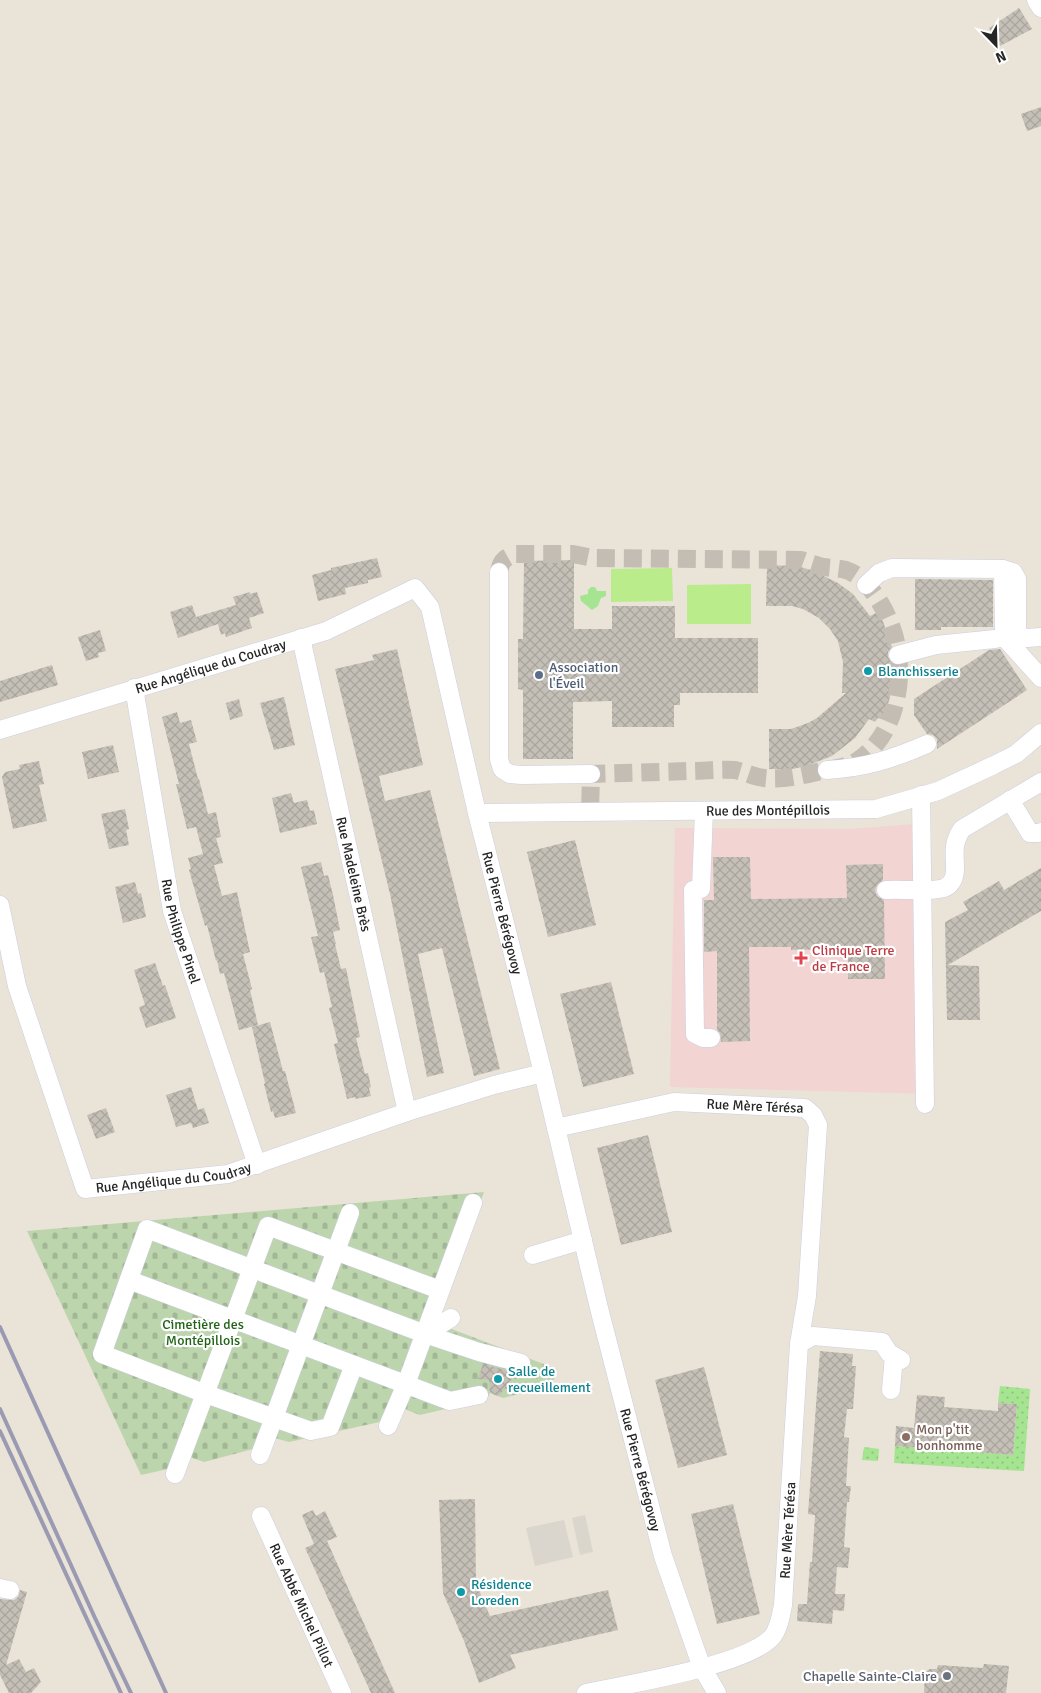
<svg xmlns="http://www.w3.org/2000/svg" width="1041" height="1693" font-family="Signika,sans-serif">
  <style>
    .medical { fill: #f2d4d3 }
    .grass { fill: url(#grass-dots) }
    .cemetery { fill: url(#cemetery-stones) }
    .park { fill: #a5e490 }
    .pitch { fill: #baec8b }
    .plaza { fill: #dad6cd }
    .building { fill: url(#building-cross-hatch) }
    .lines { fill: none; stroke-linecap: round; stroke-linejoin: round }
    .minor-tunnel { stroke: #c3bdb4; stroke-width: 18; stroke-dasharray: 18 9; stroke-linecap: butt }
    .minor-casing { stroke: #cccee1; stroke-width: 19 }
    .minor { stroke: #fff; stroke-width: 18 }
    .rail { stroke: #9a9bb2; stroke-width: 4 }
    .culture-dot { fill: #0f9aa8; stroke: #fff; stroke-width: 2 }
    .service-dot { fill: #5c6f8a; stroke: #fff; stroke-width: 2 }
    .health-dot { fill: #e0444e; stroke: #fff; stroke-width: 2 }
    .education-dot { fill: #8d6e63; stroke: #fff; stroke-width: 2 }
    .worship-dot { fill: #6b7280; stroke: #fff; stroke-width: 2 }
    .labels { text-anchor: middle; stroke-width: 4.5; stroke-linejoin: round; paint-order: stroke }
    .street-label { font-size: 14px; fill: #262626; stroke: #fff }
    .service-label { font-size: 14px; fill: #4e5e75; stroke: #fff; text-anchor: start }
    .culture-label { font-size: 14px; fill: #0d838f; stroke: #fff; text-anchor: start }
    .health-label { font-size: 14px; fill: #be3a42; stroke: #fff; text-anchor: start }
    .park-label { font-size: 14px; fill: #206416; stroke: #fff }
    .education-label { font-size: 14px; fill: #785e54; stroke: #fff; text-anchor: start }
    .worship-label { font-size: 14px; fill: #5b616d; stroke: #fff; text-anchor: end }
  </style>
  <defs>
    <pattern id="grass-dots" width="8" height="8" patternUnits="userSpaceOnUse" patternTransform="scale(1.25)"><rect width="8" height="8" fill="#a5e490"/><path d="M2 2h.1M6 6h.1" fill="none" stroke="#8ec37c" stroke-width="1.8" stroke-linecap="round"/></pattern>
    <pattern id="cemetery-stones" width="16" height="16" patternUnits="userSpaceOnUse" patternTransform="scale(1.25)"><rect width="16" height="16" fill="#bdd5ad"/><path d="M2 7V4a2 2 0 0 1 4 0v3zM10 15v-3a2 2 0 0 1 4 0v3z" fill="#a2b795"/></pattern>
    <pattern id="building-cross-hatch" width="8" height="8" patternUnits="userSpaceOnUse" patternTransform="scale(1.25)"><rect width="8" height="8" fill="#c5c0b7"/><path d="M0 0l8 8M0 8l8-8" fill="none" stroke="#a9a59d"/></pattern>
  </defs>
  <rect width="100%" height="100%" fill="#eae3d7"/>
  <path class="medical" d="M927,823L932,1094L670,1087L675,828L850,829Z"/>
  <path class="grass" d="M1000,1386L1030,1389L1024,1471L894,1463L895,1446L1013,1455L1017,1404L998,1403Z
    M864,1447L879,1449L878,1461L862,1460Z"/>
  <path class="cemetery" d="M484,1192L440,1313L449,1328L557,1369L552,1385L503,1398L490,1393L487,1399L420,1415L391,1404L384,1421L289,1442L260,1434L253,1449L204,1462L176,1452L168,1469L141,1475L27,1231Z"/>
  <path class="park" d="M591,587H595L597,591H606V596L601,598L598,606L592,610L581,601L580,596L588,594V590Z"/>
  <path class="pitch" d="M672,568L673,601L611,602V569Z
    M751,584V624H687V585Z"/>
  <path class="plaza" d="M585,1515L593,1552L580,1555L572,1518Z
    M564,1520L573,1557L535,1566L526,1528Z"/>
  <path class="building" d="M1019,8L1032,29L1000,46L989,28Z
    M1041,107V126L1027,131L1021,114Z
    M377,558L382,577L368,580V583L345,588L346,594L318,601L312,575L331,570V568Z
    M574,560V629H612V606H675V638H758V693H680V705H674V727H612V701L573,702V759H523V690L518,689V639H523L524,561Z
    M767,565L797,566L811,570L838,583L853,594L870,616L876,613L879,618L881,616L892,647L888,652V657L894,664L893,684L889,701L881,719L878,718L875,722L869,719L855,738L832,756L806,766L793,769H769V729H791L808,723L817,718L846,693H842L843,662L838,641L830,629L819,618L803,609L792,606H766Z
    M915,579L993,580V627H941V630H915Z
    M250,592V594L257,592L264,613L249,618L252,628L226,637L225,633L221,635L218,624L178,638L170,612L192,605L196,617L236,605L233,597Z
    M100,630L106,651L98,653L99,657L86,661L78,637Z
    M397,649L423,765L379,776L385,801L430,790L500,1069L474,1076L442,948L418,954L444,1073L427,1077L390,894L335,669L374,660L372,655Z
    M1000,649L1027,690L937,749V739L933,735L927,734L914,715V699L989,650Z
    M52,665L58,685L0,702V681Z
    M284,697L295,745L274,750L260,703Z
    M239,699L243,716L230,720L226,703Z
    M177,712L180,723L191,720L197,742L189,744L198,779H199L208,814L216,812L221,837L216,838L223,863L214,865L222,896L237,892L250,952L243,954L252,989L250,990L258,1025L239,1030L224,973L220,974L217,960L216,961L207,925L205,926L189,870L191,869L188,858L203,854L196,827L187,829L176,784H179L162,717Z
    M113,745L119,772L88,779L82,752Z
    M39,761L44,784L39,785L47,821L13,829L2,777L5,772L20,769L19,765Z
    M291,793L294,803L307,800L310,811L314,810L317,824L280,833L272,798Z
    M125,809L129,829L126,830L129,845L109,849L101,814Z
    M575,840L596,925L548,937L527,852Z
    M713,857H750L751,899L847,898L846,865L883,864V880L877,885L875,890L877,896L884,900L885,979H848V949L791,950V947H749L750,1041L721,1042L720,1033L717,1030V951L704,952V900H714Z
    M321,862L324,876L328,875L333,895L340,930L333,932L336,944H335L341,969L346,968L360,1037L356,1038L365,1074L368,1073L371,1087L369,1088L371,1096L355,1099V1097L347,1099L334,1044L338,1043L329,1008L332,1007L324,972L320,973L311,937L318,936L301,867Z
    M1041,868V911L948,965L979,966L980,1020H947L945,922L968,910L963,902L999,881L1004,890Z
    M135,882L138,894L141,893L146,917L123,923L115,887Z
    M155,963L163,986L165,985L176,1018L146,1028L139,1007L145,1005L134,970Z
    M611,982L634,1074L583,1087L560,994Z
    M270,1022L283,1071H285L296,1113L275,1118L273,1111L271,1112L264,1084L265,1083L252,1027Z
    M191,1087L198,1110L204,1108L209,1123L193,1128L191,1123L176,1127L166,1095Z
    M106,1108L115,1132L96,1139L87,1115Z
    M648,1135L672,1232L621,1245L597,1148Z
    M820,1351L853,1354L852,1366H856L853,1409H847L844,1437L849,1438L846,1486H851L849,1502H847L844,1547L850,1548L848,1568L837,1567L835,1594H845L844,1611L833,1610L832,1624L797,1621L798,1604H807L810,1562H812L815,1515L808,1514Z
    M483,1364L516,1373L499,1396L490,1392L489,1380L478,1379Z
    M704,1367L727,1455L678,1468L655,1380Z
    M917,1395L945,1397L944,1407L998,1411V1403L1017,1404L1013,1455L895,1446L896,1426L914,1428Z
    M475,1499L476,1583L490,1616L608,1590L618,1630L510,1655L516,1668L479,1683L464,1641L443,1593L439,1500Z
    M733,1504L760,1614L717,1624L691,1514Z
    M313,1510L316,1516L325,1511L337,1537L327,1541L395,1693H371L305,1548L314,1544L302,1515Z
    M20,1590L27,1592L6,1665L19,1659L26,1672L34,1668L41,1682L31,1693H9L0,1675V1599L14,1600L18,1597Z
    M984,1664L1009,1666L1006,1693H924L925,1672L930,1669H937L938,1665L983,1668Z"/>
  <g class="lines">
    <path class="minor-tunnel" d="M499,572C501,561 504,558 515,554H573L593,558L801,560C809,563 816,565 823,567C831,568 839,568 846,570C871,578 891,618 896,642C905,681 895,735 860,759C848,768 830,769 817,772C800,776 781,780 764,778C754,777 745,772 735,770C720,769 704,771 689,771C657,772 624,773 591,774L590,812"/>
    <g class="minor-casing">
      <g id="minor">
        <path d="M1036,0L1041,8"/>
        <path d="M1003,569L1004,637L1041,678"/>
        <path d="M499,572V759L502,769L510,774L521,775L591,774"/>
        <path d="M866,585L879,573L892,568L1003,569L1013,572L1017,579V630L1019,636L1027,638L1041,637"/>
        <path id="s1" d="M301,638L407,1112"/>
        <path d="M898,655L936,645L995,639L1004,637"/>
        <path id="s2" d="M134,688L172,911L257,1165"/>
        <path id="s3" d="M0,730L326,631L415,588L430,607L477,813L543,1073L599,1308L663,1556L702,1668L717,1693"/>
        <path d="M827,770C864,768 893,759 927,744"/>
        <path d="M921,795L925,1104"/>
        <path d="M1010,800L1030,833H1038L1041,832"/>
        <path d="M704,811L701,889L693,890L695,1034L703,1038H711"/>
        <path id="s4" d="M477,813L876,809L938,791L994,765L1016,754L1041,733"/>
        <path d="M886,890C900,889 932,892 944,888C952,885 955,877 955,869C955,852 952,844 962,829L1041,782"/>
        <path id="s5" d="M0,905L17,986L85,1189L228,1174L407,1112L494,1085L543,1073"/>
        <path id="s6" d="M556,1128L674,1102L805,1108L813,1115L818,1125L807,1296L799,1344"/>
        <path d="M533,1255L583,1240"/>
        <path d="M129,1280L450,1401L479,1395"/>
        <path d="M425,1334L451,1318"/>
        <path d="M354,1365L330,1427L311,1431L206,1394L102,1354L147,1229L425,1334L479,1352L521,1363"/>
        <path d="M891,1390L894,1356"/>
        <path d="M388,1426L406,1384L473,1203"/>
        <path d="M260,1455L350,1213"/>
        <path d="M175,1474L268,1226L440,1290"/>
        <path id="s7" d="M261,1516L342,1693"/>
        <path d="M0,1588L10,1590"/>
        <path id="s8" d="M586,1693C627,1684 746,1666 772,1637C779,1629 781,1615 783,1605L799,1344L813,1336L882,1342L889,1353L901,1360"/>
      </g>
    </g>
    <use href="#minor" class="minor"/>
    <path class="rail" d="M0,1327L166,1693
      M0,1409L95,1618L131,1693
      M0,1431L121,1693"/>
  </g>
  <g class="culture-dot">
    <circle cx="868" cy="671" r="5"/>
    <circle cx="498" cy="1379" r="5"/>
    <circle cx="461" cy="1592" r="5"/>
  </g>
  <circle class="service-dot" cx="539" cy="675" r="5"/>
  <path class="health-dot" d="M798.5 950.5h5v5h5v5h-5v5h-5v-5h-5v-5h5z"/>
  <circle class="education-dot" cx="906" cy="1437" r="5"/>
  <circle class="worship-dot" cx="947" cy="1676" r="5"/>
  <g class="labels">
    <g class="street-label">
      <text dy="5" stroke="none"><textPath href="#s3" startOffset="220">Rue Angélique du Coudray</textPath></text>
      <text dy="5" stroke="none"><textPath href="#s4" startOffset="291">Rue des Montépillois</textPath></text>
      <text dy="5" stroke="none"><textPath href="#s1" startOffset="242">Rue Madeleine Brès</textPath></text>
      <text dy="5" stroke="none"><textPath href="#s3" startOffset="778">Rue Pierre Bérégovoy</textPath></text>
      <text dy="5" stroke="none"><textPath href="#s2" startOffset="248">Rue Philippe Pinel</textPath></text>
      <text dy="5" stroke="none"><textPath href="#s6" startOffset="202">Rue Mère Térésa</textPath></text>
      <text dy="5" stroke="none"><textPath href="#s5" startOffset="386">Rue Angélique du Coudray</textPath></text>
      <text dy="5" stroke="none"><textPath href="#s3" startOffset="1352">Rue Pierre Bérégovoy</textPath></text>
      <text dy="5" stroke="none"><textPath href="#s8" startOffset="305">Rue Mère Térésa</textPath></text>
      <text dy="5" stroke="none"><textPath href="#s7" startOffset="98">Rue Abbé Michel Pillot</textPath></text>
    </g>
    <g class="service-label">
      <text x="549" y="672">Association<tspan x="549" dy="16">l'Éveil</tspan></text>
    </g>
    <g class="culture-label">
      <text x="878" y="676">Blanchisserie</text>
      <text x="508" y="1376">Salle de<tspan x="508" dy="16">recueillement</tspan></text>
      <text x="471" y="1589">Résidence<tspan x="471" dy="16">Loreden</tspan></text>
    </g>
    <g class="health-label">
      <text x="812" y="955">Clinique Terre<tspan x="812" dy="16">de France</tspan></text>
    </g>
    <g class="park-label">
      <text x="203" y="1329">Cimetière des<tspan x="203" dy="16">Montépillois</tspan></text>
    </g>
    <g class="education-label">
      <text x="916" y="1434">Mon p'tit<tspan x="916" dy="16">bonhomme</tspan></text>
    </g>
    <g class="worship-label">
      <text x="937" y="1681">Chapelle Sainte-Claire</text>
    </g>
  </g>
  <g transform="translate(996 45) rotate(157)" stroke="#ffffff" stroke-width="4" paint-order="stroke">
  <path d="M0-4L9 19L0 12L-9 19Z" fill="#262626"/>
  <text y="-8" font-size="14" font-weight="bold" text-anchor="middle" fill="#262626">N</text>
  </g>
</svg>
